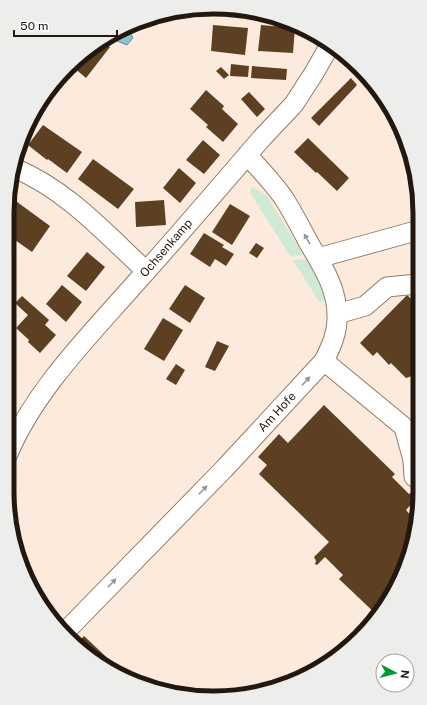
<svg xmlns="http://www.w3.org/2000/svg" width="427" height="705" font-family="'Public Sans',sans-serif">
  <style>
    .green { fill: #cee9d4 }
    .water { fill: #89c3cb; stroke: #6a9093 }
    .building { fill: #5d3f21 }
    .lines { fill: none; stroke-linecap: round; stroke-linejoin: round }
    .minor-casing { stroke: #927a64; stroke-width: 21 }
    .minor { stroke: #fff; stroke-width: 19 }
    .oneway { fill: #9c9793 }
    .labels { text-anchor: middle; stroke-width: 4; stroke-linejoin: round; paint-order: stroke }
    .street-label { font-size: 12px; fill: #221810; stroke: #fff }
    .rim { fill: none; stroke: #221810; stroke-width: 5 }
  </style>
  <rect width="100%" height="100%" fill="#fcebdd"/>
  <path class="green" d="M252,187L258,190L267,196L303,255L290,256L250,192Z
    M306,259L323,290L326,299L320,303L293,260Z"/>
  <path class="water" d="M124,30L131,34L133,38L127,45L117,41L118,38L109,36Z"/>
  <path class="building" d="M213,25L248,28L245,55L211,51Z
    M261,25L295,28L293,53L258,51Z
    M103,41L110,47L86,78L73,67Z
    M231,64L249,66L248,77L230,76Z
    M252,66L287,69L286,80L251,78Z
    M221,67L229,75L224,79L216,71Z
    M351,78L357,85L319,126L311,118Z
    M206,90L224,106L222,109L238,124L223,142L206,127L208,125L190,109Z
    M249,92L265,109L257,117L241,99Z
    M43,125L82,152L67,173L48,159L47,160L28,145Z
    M308,138L349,178L337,191L317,172L316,173L294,152Z
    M203,140L220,155L204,174L186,160Z
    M93,159L134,189L118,209L78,179Z
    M179,168L196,183L180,203L163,188Z
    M9,196L50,226L32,252L8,235Z
    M164,200L166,225L136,227L135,202Z
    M230,204L250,216L232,245L212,232Z
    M204,233L224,245L222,247L234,254L226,266L215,259L210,267L190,254Z
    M256,243L264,248L257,258L249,253Z
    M87,252L105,267L86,291L67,276Z
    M62,285L82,302L66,322L46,304Z
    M185,285L205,298L190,323L169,309Z
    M407,295L418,305L419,304V383L412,376L406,378L391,363L389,365L377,352L373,356L360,343Z
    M22,296L49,320L45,325L56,335L40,353L28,342L29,340L16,328L28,315L15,303Z
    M163,318L183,330L164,361L144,349Z
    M217,341L229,346L215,371L205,367Z
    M176,364L185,370L176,385L166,379Z
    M324,405L395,474L392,477L409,494L418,487V497L406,510L417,522L404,570L378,616L339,579L343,575L325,557L317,565L315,564L316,561L314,557L329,542L259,474L267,465L258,457L279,434L288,443Z
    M84,636L118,668L115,671L99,663L77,643Z"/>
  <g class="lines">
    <g class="minor-casing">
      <path id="minor" d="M14,168C66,189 106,234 146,271
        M318,258L419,230
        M337,314L365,306L387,287L417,284
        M324,361L404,427L413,460L414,477
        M7,456C34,391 88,337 133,286C177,237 219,188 261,139L294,104L314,73L330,45
        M65,632L224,469L324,361C331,347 338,332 337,315C337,289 323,267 310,245C301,229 293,212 283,197C272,182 260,169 247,155"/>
    </g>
    <use href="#minor" class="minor"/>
  </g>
  <defs><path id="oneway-solid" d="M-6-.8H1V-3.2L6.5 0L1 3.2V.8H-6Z"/></defs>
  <g class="oneway">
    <use href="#oneway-solid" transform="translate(307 239) rotate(-120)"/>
    <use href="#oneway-solid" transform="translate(306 381) rotate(-47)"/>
    <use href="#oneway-solid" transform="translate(203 490) rotate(-46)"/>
    <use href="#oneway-solid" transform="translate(112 583) rotate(-46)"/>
  </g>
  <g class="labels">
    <g class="street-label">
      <text transform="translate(166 248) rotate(-49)" y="4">Ochsenkamp</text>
      <text transform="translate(277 412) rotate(-47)" y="4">Am Hofe</text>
    </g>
  </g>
  <path d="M0 0H427V705H0ZM213 14H214A199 199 0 0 1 413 213V492A199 199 0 0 1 214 691H213A199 199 0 0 1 14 492V213A199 199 0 0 1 213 14Z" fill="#ededec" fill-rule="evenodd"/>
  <path class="rim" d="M213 14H214A199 199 0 0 1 413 213V492A199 199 0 0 1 214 691H213A199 199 0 0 1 14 492V213A199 199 0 0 1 213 14Z"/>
  <g transform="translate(395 673) rotate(97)"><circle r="19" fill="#ffffff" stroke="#a7a39f"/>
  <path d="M0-3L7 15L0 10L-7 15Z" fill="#02972f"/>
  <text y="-6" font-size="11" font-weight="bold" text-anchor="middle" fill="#221810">N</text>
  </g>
  <path d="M14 30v6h103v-6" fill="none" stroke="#221810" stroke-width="2"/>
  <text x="20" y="30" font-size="12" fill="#221810" stroke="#ffffff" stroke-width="3" paint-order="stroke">50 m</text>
</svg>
